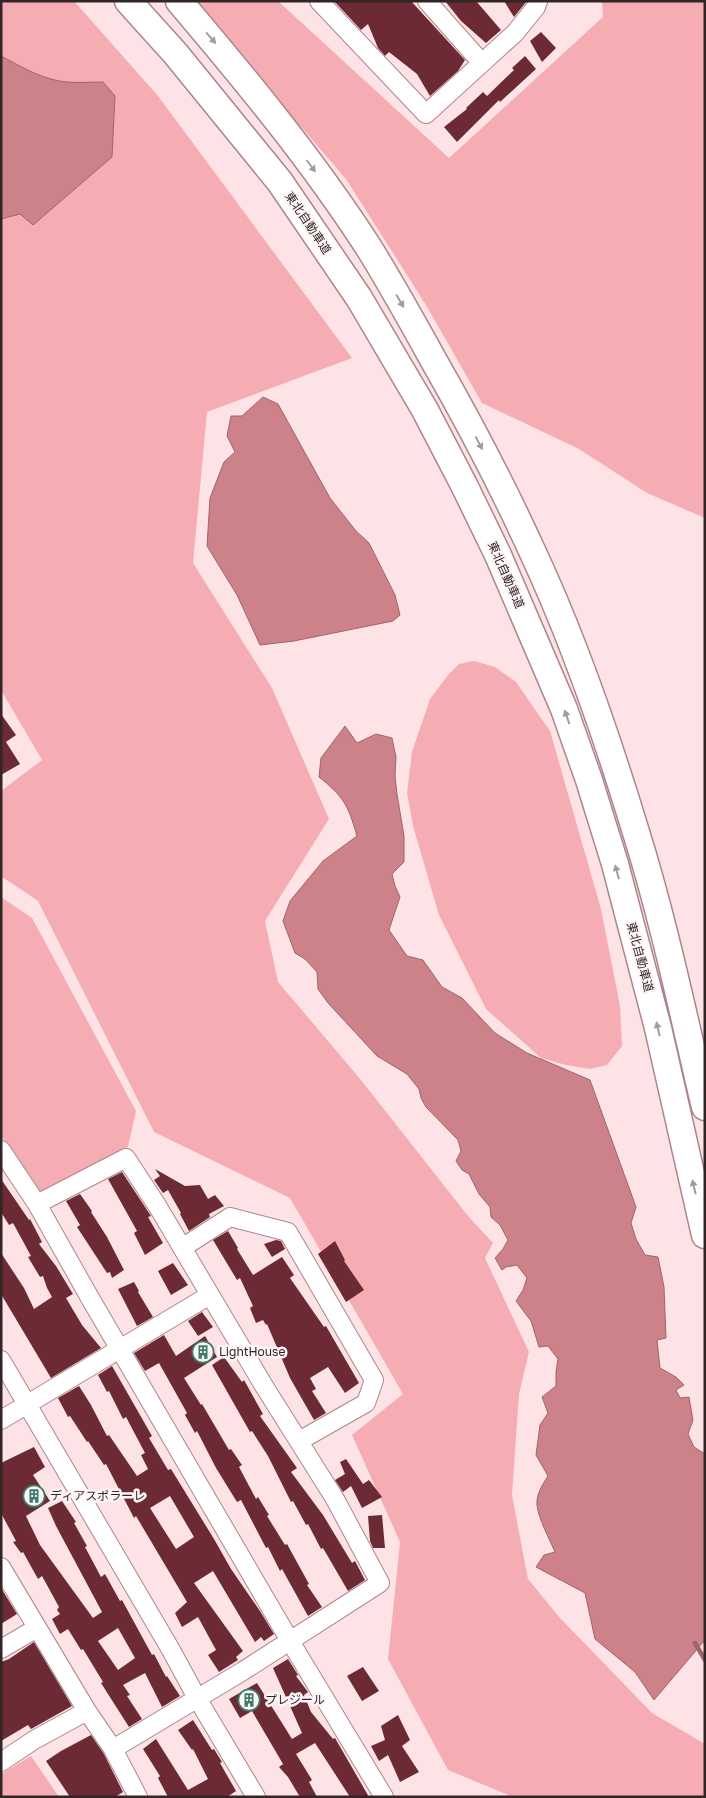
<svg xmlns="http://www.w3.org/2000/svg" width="706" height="1798" font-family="'Golos Text','Noto Sans JP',sans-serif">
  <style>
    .green { fill: #f6acb3 }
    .water { fill: #cd8189; stroke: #9f656b }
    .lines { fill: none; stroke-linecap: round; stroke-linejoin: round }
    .stream { stroke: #9f656b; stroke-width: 4.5 }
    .building { fill: #6c2a34; fill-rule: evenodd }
    .minor-casing { stroke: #ac8689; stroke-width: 20 }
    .highway-casing { stroke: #ac8689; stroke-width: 29 }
    .minor { stroke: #fff; stroke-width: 18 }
    .highway { stroke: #fff; stroke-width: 26 }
    .oneway { fill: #a39c9d }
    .labels { text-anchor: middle; stroke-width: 5; stroke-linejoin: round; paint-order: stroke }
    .street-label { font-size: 12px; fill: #332425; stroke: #fef5f6 }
    .poi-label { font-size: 12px; fill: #332425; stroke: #fef5f6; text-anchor: start }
  </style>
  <rect width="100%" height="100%" fill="#fde3e5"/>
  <path class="green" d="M1,1H74L158,96L352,358L207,412L193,563L272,688L329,819L265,921L278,982L361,1080L468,1216L493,1243L485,1258L529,1352L519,1394L512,1495L528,1579L560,1618L652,1713L705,1744V1797H513L448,1770L388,1659L400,1542L352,1435L403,1394L290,1198L154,1132L38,901L1,876V791L42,760L1,690Z
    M187,1H278L449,158L603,17L602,1H705V518L647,493L579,449L482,403L426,305L346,179L239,55Z
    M474,661L495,667L516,682L550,731L601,909L620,1006L622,1046L607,1065L590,1069L566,1065L541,1058L486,1009L439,915L413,826L407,793L412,752L430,699L448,675L459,664Z
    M1,897L32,918L136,1111L128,1147L37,1195L1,1135Z
    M31,1756L59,1797H1V1774Z"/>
  <path class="water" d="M1,56C22,67 43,80 67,82C79,83 91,82 103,82L115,96L112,157L33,225L20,214L1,219Z
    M263,397L278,404L330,498L356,531L369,543L395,595L400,615L393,621L294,641L260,645L237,595L207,546L210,498L224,462L235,452L227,436L231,416H242Z
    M345,726L357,743L376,734L392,738L396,757L395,776L397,794L404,836V862L392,874L395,886L400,897L389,930L407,956L423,960L442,987L462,998L495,1033L527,1053L590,1080L636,1207L631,1223L636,1239L645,1255L658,1257L664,1287L666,1338L657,1340L660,1368L676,1377L684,1385L676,1390L680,1398L689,1397L693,1420L688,1434L694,1447L705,1454V1640L654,1700L635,1672L595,1639L585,1593L536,1567L544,1555L555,1552C550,1540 538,1518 537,1505C536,1494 543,1484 548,1476L536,1455L540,1425L548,1413L542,1397L556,1386V1372L558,1359L548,1346L539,1347L531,1321L516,1301L523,1290L527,1278L517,1265L506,1267L502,1270L495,1258L503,1249L508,1240L500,1225L491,1217L490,1207L479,1194L469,1174L462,1170L456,1161L461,1151L458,1140L426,1107L421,1098L419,1089L407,1074L377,1056L328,1003L318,989L317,972L305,959L295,953L283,921L290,901L323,861L357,836C348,805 344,797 319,777L321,758Z"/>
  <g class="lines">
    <path class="stream" d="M695,1643L705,1660"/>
  </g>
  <path class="building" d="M334,1H411L465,60L458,71L430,96L417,74L389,52L385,56L378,48L368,24L361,30Z
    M445,1H476L501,30L486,43L461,21Z
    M504,1H527L514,17Z
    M541,32L556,48L542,62L530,41Z
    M525,56L536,69L500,102L499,100L457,142L444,127L467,109L466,108L483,92L487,96L514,70L512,68Z
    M1,714L16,735L6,742L20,764L1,775Z
    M155,1169L185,1186L200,1185L208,1199L215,1195L224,1206L209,1214L210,1217L189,1231L180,1214L181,1213L168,1190L163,1193L154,1180L160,1176Z
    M122,1172L151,1216L148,1217L163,1243L145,1255L134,1233L137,1231L108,1179Z
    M1,1179L29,1220L30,1219L42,1242L39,1244L56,1266L73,1294L66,1298L82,1325L101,1348L51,1378L1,1294V1253L24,1288L34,1309L52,1297L47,1288L43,1276L40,1277L28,1257L31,1256L13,1223L9,1225L1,1212Z
    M80,1194L92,1211L91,1212L107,1237L124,1270L112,1278L110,1272L107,1273L77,1227L80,1225L66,1201Z
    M228,1231L238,1248L237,1249L253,1275L282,1257L294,1275L290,1278L324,1327L326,1326L359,1383L345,1393L328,1367L310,1378L316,1389L312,1391L326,1413L314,1420L290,1378L267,1324L266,1325L263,1320L256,1323L250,1308L253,1306L240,1278L237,1280L213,1240Z
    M276,1240L281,1241L285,1249L272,1257L264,1244Z
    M335,1241L345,1260L344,1261L364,1290L346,1302L318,1254Z
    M173,1263L188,1285L171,1295L158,1271Z
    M134,1282L139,1291L138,1292L153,1317L137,1326L118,1289Z
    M202,1312L213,1327L198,1336L188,1321Z
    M164,1335L176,1356L205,1336L217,1357L184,1378L201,1405L202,1404L229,1450L231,1449L242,1465L239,1467L256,1499L258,1497L269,1515L267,1516L285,1545L287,1544L309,1584L307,1585L322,1607L308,1616L282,1569L280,1571L268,1547L266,1548L241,1500L237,1502L216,1468L197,1431L195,1433L185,1415L187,1413L159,1363L145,1371L134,1353Z
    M224,1357L242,1382L244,1380L263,1414L260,1416L297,1468L291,1472L323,1515L352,1563L355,1561L365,1580L348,1591L323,1548L321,1549L308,1524L306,1525L293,1501L291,1502L268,1456L252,1431L250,1432L212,1365Z
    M112,1366L152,1436L149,1438L168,1470L171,1469L214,1539L231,1569L260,1611L274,1634L264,1641L261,1637L255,1642L213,1571L194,1583L243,1651L236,1657L238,1660L219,1672L208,1655L216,1650L198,1617L182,1627L175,1613L187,1602L136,1516L134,1518L106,1464L104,1465L88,1441L87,1442L70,1416L68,1417L58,1398L79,1386L91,1405L107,1436L109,1435L137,1476L148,1469L141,1455L145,1453L126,1417L123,1419L109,1391L107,1392L98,1375ZM170,1496L194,1537L176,1549L150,1508Z
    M34,1447L45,1467L33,1475L50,1501L26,1516L40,1545L93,1618L102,1612L56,1526L48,1508L62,1501L76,1522L74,1523L87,1546L85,1547L101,1577L105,1574L120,1601L122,1600L152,1655L154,1654L166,1677L167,1676L180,1696L162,1707L145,1673L123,1685L130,1695L127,1696L142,1719L129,1727L101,1683L103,1682L83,1649L81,1650L68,1629L60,1634L52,1619L60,1614L57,1610L59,1607L42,1576L38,1579L23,1552L21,1553L13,1542L16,1541L1,1513V1463ZM118,1628L135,1658L118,1670L98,1641Z
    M346,1459L363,1484L369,1480L382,1497L362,1508L351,1486L343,1492L335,1480L345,1474L340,1462Z
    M382,1515L385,1548H373L370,1541L368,1516Z
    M1,1588L17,1614L1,1624Z
    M34,1642L72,1706L31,1729L28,1725L1,1741V1662L9,1659Z
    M288,1659L298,1675L296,1676L308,1692L304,1695L311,1712L333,1739L335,1738L369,1797H350L315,1743L296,1754L312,1780L309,1782L317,1797H300L288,1777L279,1767L283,1764L252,1711L240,1718L229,1699L257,1683L292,1739L302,1733L273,1668Z
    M363,1667L379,1691L362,1701L347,1676Z
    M398,1715L410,1740L402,1746L419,1772L400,1782L388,1755L379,1761L371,1746L385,1740L381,1726Z
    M193,1720L212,1750L214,1749L222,1762L220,1763L236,1791L227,1797H168L158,1778L160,1776L143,1749L156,1739L188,1790L208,1779L193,1749L192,1750L178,1730Z
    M91,1735L104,1754L123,1792L115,1797H70L46,1761L61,1751Z"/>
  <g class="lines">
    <g class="minor-casing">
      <path id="minor" d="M319,1L426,114L515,33L536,7L538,1
        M427,1L481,62
        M1,1150L37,1204L90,1298L290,1641L384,1797
        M37,1204L126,1158L158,1207L264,1386L335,1499L380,1583L243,1671L113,1749
        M182,1248L230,1217L288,1232L374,1380L366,1403L299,1441
        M1,1360L171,1650L197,1698L256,1797
        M1,1420L210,1295
        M1,1567L87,1711L113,1749L138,1797
        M1,1649L37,1628
        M1,1762L34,1740L87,1711"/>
    </g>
    <g class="highway-casing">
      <path id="highway" d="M128,1L175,53L280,182L359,298L425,410L465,487L498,555L564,709L589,780L615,864L658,1028L705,1235
        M179,1C246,80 313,161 369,248C392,285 413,323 434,361C470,424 504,489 534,555C575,643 607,737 635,829C664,921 683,1014 705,1107"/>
    </g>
    <use href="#minor" class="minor"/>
    <use href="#highway" class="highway"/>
  </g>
  <defs><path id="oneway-solid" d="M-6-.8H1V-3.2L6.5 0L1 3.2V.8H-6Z" transform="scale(1.25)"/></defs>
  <g class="oneway">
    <use href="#oneway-solid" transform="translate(211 38) rotate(49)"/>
    <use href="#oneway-solid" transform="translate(311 166) rotate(53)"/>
    <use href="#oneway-solid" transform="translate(400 301) rotate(59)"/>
    <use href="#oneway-solid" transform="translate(479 443) rotate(62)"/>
    <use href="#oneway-solid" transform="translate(567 717) rotate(-109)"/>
    <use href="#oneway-solid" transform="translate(617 872) rotate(-105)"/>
    <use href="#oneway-solid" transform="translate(658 1029) rotate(-103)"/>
    <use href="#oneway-solid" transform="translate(694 1187) rotate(-103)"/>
  </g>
  <defs>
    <g id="building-ring" transform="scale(1.125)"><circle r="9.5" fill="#fef5f6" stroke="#3d7c69" stroke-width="1.5"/><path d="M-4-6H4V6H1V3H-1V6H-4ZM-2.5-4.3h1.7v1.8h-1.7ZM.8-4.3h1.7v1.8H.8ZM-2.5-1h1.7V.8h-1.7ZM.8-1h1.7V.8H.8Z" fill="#3d7c69"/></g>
  </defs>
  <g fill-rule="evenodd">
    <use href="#building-ring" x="203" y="1352"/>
    <use href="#building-ring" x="34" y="1496"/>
    <use href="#building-ring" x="249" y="1700"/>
  </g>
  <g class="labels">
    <g class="street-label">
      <text transform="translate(308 223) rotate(56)" y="4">東北自動車道</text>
      <text transform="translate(506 575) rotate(66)" y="4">東北自動車道</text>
      <text transform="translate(640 957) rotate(75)" y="4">東北自動車道</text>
    </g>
    <g class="poi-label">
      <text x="219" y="1356">LightHouse</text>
      <text x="50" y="1500">ディアスポラーレ</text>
      <text x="265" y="1704">プレジール</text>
    </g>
  </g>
  <rect width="706" height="1798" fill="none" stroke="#332425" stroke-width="5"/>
</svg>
